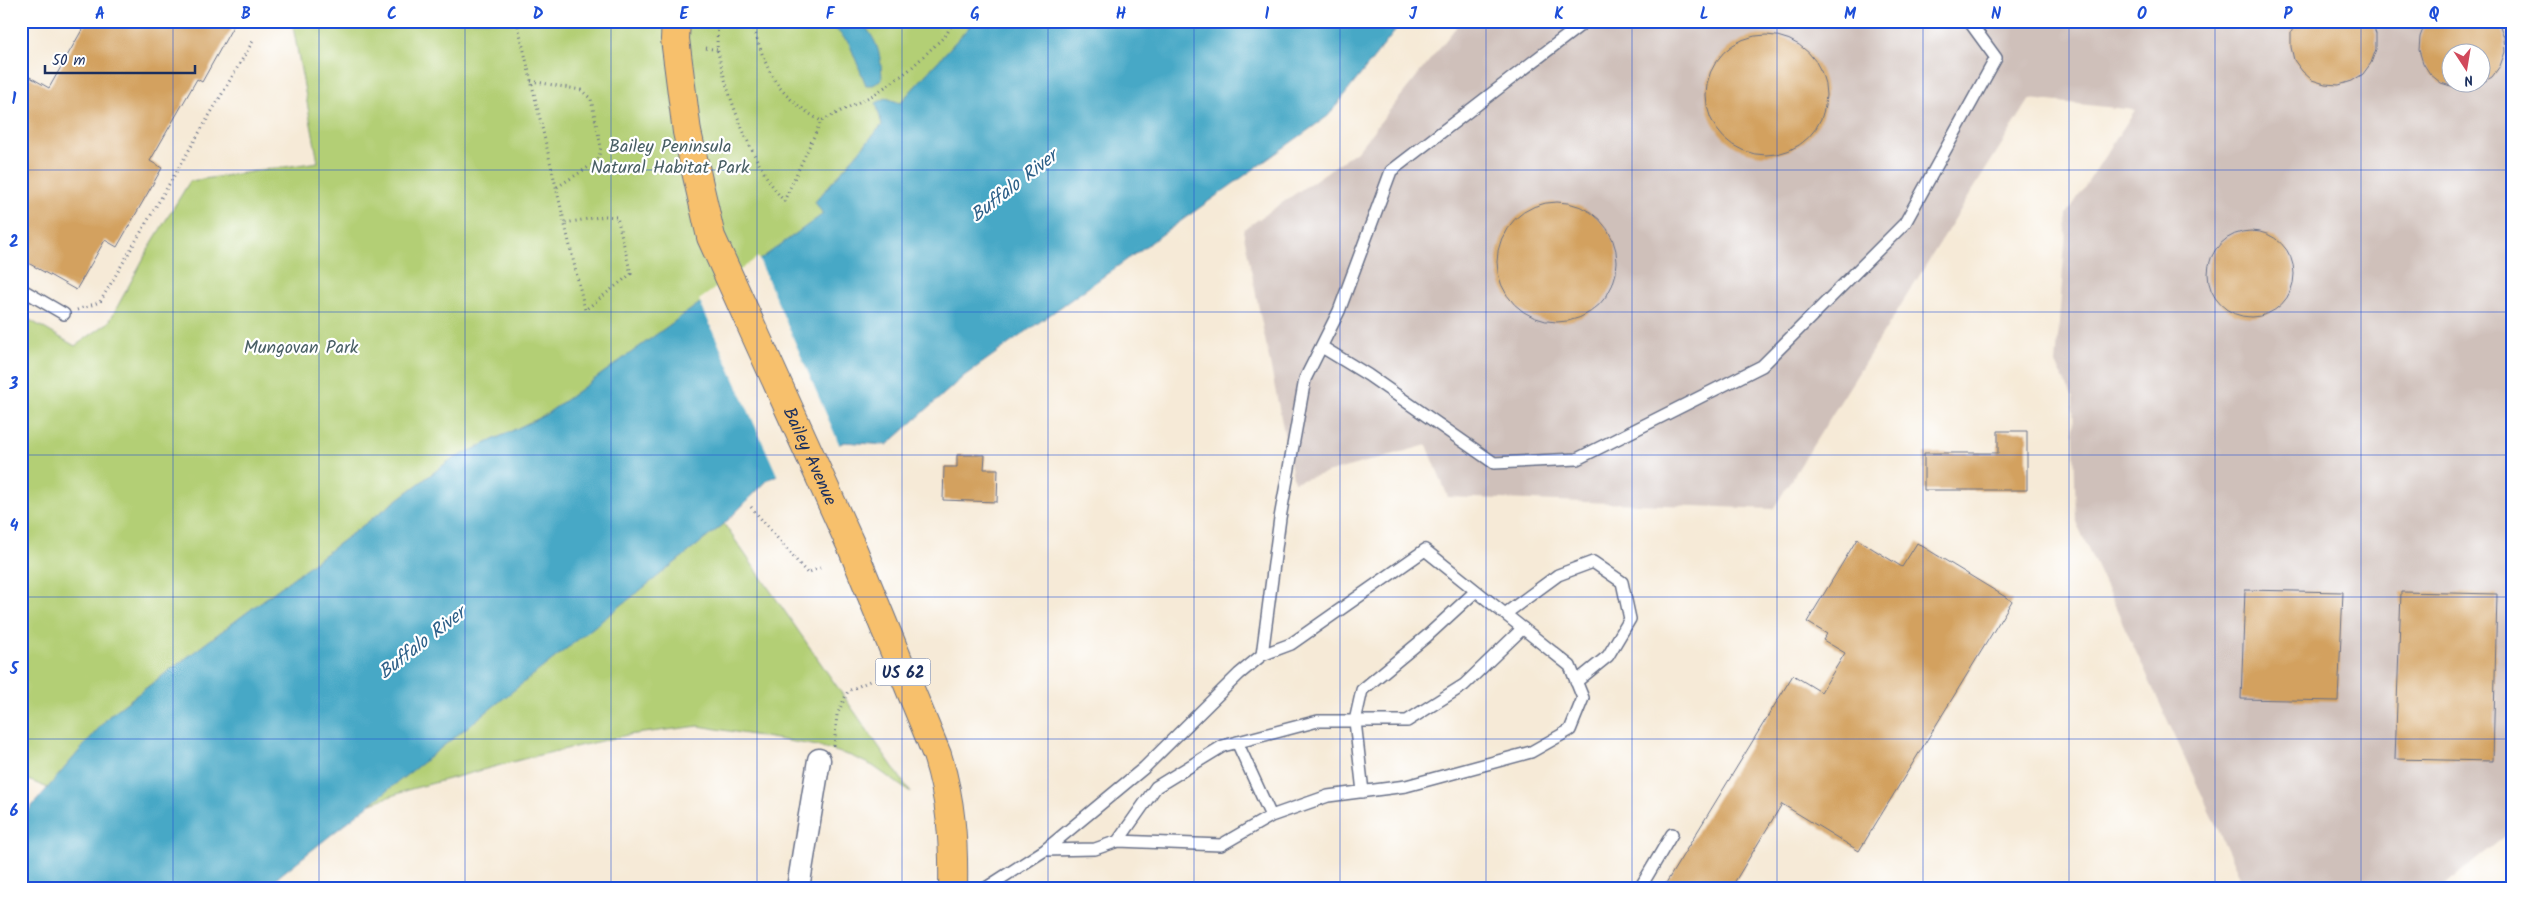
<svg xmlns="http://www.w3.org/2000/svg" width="2534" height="909" font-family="Kalam,sans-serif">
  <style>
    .industrial { fill: #cfc0ba; fill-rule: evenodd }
    .green { fill: #b3cf75; stroke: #677f6a }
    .water { fill: #47a8c6; stroke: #316c92 }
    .pier { fill: #f6ead7 }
    .building { fill: #d3a15e; fill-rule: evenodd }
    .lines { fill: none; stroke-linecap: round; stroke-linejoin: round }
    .service-casing { stroke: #687088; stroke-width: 14 }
    .minor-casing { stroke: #687088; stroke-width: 25 }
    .primary-casing { stroke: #687088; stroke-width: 30 }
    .path { stroke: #687088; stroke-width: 3; stroke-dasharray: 1 4; stroke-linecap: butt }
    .service { stroke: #fff; stroke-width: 11 }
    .minor { stroke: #fff; stroke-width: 22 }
    .primary { stroke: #f7c06c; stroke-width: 28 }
    .grid { fill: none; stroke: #1d4ed8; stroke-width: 1; stroke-opacity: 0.55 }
    .labels { text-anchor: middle; stroke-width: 4.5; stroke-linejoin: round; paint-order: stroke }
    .shield { fill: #fff; stroke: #5f6d8e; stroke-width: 1 }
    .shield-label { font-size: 16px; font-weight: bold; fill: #1b2f5e }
    .park-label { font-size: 18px; fill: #495f65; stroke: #fff }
    .street-label { font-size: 18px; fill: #1b2f5e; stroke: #fff }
    .water-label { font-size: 19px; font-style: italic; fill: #2d5f88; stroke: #fff }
    .neatline { fill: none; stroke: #1d4ed8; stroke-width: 2 }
    .grid-label { font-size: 16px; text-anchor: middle; font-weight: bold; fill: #1d4ed8 }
  </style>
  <rect width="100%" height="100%" fill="#fff"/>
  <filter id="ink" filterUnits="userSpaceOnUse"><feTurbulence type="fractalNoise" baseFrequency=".02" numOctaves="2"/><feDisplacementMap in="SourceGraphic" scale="10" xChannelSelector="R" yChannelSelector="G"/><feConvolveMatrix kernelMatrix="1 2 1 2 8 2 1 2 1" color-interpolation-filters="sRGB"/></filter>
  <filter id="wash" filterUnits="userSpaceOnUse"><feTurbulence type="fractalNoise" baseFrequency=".0096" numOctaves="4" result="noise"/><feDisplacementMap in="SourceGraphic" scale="20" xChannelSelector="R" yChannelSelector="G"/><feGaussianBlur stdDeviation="1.12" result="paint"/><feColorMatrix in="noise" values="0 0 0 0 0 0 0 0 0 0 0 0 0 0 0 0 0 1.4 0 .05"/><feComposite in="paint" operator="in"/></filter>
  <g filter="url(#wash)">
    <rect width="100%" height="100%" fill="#f6ead7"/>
    <path class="industrial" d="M1461,21H2513V830L2441,888H2245L2076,522L2073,398L2056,364L2067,214L2135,110L2030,99L1773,509L1448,497L1427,445L1294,482L1243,230L1357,151ZM2452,52H2482V82H2452Z"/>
    <path class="green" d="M292,21H968L969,27L900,103L886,98L882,125L815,202L824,214L545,415L449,461L110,715L48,788L21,777V315L75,346L109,322L153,241L190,181L318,162Z
      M724,524L911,793L873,766L851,756L818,746L699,726L627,735L531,757L411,789L369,804Z"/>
    <path class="water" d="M828,21H861C878,42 881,53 882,80L873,85H866L849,43Z
      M968,21H1403L1328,116L964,376L887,445L844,442L769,479L724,524L264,888H21V819L110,715L449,461L545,415L823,214L815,202L882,125L876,103L886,98L900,103L969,27Z"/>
    <path class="pier" d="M758,257L840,446L778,477L699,300Z"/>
    <g id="blocks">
      <path class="building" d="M87,21H236L202,82L197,79L150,161L162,168L117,247L105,240L76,290L21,259V72L49,88Z
        M2296,21H2371L2376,34V49L2371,63L2363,74L2352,81L2339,85L2325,84L2312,80L2302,71L2294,60L2291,47V33Z
        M2426,21H2498L2504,37L2505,52L2500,66L2492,77L2480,84L2467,88L2454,87L2441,83L2430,74L2423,63L2419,50L2420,37ZM2452,52H2482V82H2452Z
        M1706 95a60 60 0 1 1 120 0a60 60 0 1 1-120 0Z
        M1497 262a60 60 0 1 1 120 0a60 60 0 1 1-120 0Z
        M2208 274a43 43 0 1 1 86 0a43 43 0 1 1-86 0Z
        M1998,431H2027V490H1924V453H1998Z
        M957,455H985L984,469H998L997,502L943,500L944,467H957Z
        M1857,539L1902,567L1917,543L2012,601L1859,851L1782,804L1731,888H1663L1793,675L1821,692L1845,653L1823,640L1827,634L1807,622Z
        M2245,590L2343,592L2338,701L2241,699Z
        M2401,592L2497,594L2493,761L2395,759Z"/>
    </g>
  </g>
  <g filter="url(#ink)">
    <use href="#blocks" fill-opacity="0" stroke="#687088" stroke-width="1"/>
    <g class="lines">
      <g class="service-casing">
        <path id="service" d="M21,289L64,314
          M1322,347L1368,375L1494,463L1577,459L1762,366L1905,223L1996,58L1969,21
          M1505,614L1558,575L1593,562L1622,582L1630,619L1608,656L1576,682
          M1237,742L1271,816
          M1363,792L1355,721L1362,690L1427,636L1476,591
          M1118,841L1156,787L1223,746L1318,721H1407L1464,685L1523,628
          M1045,850L1095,849L1118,841L1221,845L1271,816L1328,796L1406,786L1531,752L1570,730L1583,698L1570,666L1425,550L1291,644L1262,655
          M986,888L1045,850L1144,768L1239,674L1262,655L1280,518L1305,379L1339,311L1391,171L1586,21
          M1640,888L1672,834"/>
      </g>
      <g class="minor-casing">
        <path id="minor" d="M798,888L819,760"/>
      </g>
      <g class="primary-casing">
        <g id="primary">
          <path id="s1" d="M676,21L675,39L687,132L711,237L853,550L937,755C951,799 954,842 953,888"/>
        </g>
      </g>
      <path class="path" d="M517,21L585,310L631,274L617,217L605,216L565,223
        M718,21C718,31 716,42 718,52C728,99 753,165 784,201L821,121L875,94L908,71L946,35L954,21
        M751,21L754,29L761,21
        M754,29C769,78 777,94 821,121
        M706,48L718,50
        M531,81L581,90L591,99L601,147L598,161L557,187
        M77,310L100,302L253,41
        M751,507L807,573L820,568
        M834,746L837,715L848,691L872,680"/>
      <use href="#service" class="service"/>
      <use href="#minor" class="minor"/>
      <use href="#primary" class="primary"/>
    </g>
  </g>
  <path class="grid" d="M173,21V888M319,21V888M465,21V888M611,21V888M757,21V888M902,21V888M1048,21V888M1194,21V888M1340,21V888M1486,21V888M1632,21V888M1777,21V888M1923,21V888M2069,21V888M2215,21V888M2361,21V888M21,170H2513M21,312H2513M21,455H2513M21,597H2513M21,739H2513"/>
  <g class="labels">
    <rect class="shield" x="875.5" y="658.5" width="55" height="27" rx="4"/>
    <g class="shield-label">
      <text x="903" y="678">US 62</text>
    </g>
    <g class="park-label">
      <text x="670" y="152">Bailey Peninsula<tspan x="670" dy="21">Natural Habitat Park</tspan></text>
      <text x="301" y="353">Mungovan Park</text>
    </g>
    <g class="street-label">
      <text dy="6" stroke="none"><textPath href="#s1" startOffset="460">Bailey Avenue</textPath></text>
    </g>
    <g class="water-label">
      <text transform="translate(1013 185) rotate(-38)" y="7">Buffalo River</text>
      <text transform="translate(421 642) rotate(-38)" y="7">Buffalo River</text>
    </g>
  </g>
  <rect width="2534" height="909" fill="none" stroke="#fff" stroke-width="55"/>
  <g transform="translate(2466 68) rotate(168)"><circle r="24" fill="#ffffff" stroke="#a4acbf"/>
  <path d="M0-4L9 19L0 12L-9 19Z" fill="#d1495b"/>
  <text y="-8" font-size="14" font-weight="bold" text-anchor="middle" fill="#1b2f5e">N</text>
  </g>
  <path d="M45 65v8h150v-8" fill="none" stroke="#1b2f5e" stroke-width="2.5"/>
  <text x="52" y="65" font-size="15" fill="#1b2f5e" stroke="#ffffff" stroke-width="4" paint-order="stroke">50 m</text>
  <rect x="28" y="28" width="2478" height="854" class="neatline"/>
  <g class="grid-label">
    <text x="100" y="19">A</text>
    <text x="246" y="19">B</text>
    <text x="392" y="19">C</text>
    <text x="538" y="19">D</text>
    <text x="684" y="19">E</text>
    <text x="830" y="19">F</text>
    <text x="975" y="19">G</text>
    <text x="1121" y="19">H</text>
    <text x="1267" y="19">I</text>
    <text x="1413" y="19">J</text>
    <text x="1559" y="19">K</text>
    <text x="1704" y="19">L</text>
    <text x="1850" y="19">M</text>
    <text x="1996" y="19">N</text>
    <text x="2142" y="19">O</text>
    <text x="2288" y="19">P</text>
    <text x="2434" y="19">Q</text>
    <text x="14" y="104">1</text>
    <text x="14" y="247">2</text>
    <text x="14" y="389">3</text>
    <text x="14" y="531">4</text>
    <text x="14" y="674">5</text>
    <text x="14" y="816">6</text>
  </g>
</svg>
